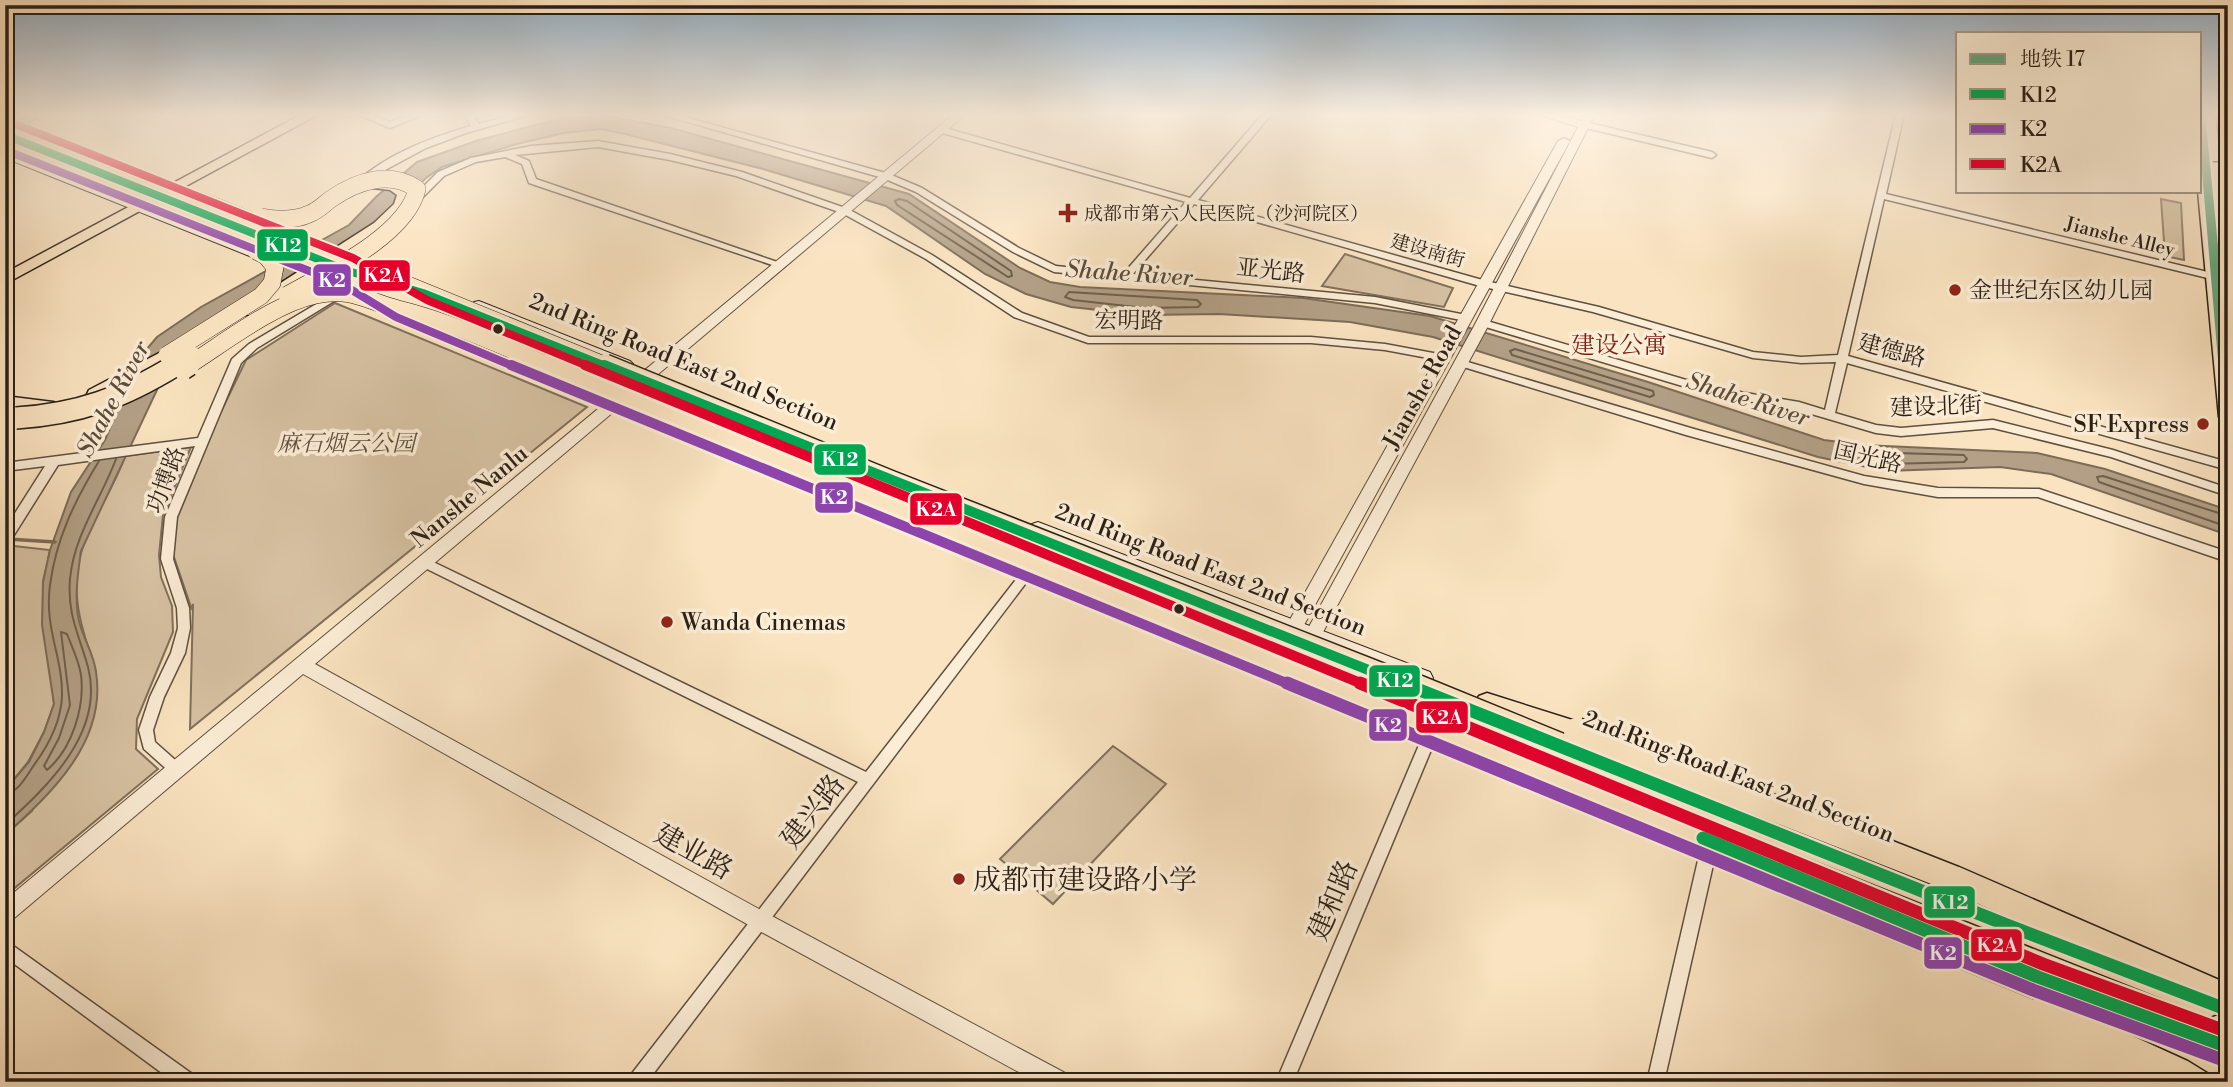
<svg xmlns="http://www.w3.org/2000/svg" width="2233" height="1087" font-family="'Libre Bodoni','Noto Serif SC',serif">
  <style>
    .green { fill: #d7c2a3; stroke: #80705c; stroke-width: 2 }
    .water { fill: #b3a086; stroke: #7c6c59; stroke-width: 2 }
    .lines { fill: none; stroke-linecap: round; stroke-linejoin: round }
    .shore { stroke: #6e604e; stroke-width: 2 }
    .stream { stroke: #7c6c59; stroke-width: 3.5 }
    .minor-casing { stroke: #5e5040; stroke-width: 3 }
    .tertiary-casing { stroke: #5e5040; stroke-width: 2 }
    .secondary-casing { stroke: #2a1f16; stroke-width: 2 }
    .primary-casing { stroke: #2a1f16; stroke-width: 3 }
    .trunk-casing { stroke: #2a1f16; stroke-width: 3 }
    .minor { fill: #fcedd6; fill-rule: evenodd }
    .tertiary { fill: #fcedd6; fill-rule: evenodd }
    .secondary { fill: #fcedd6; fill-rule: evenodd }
    .primary { fill: #fae3c0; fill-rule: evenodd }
    .trunk { fill: #fae3c0; fill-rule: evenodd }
    .trunk-bridge-far2-casing { stroke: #2a1f16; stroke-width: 18; stroke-linecap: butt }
    .trunk-bridge-far1-casing { stroke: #2a1f16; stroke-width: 24; stroke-linecap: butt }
    .trunk-bridge-casing { stroke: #2a1f16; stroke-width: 29; stroke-linecap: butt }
    .trunk-bridge-far2 { stroke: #fae3c0; stroke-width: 17 }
    .trunk-bridge-far1 { stroke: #fae3c0; stroke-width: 21 }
    .trunk-bridge { stroke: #fae3c0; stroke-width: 26 }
    .bus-1-far2-casing { stroke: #fcedd6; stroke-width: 12 }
    .bus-1-far1-casing { stroke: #fcedd6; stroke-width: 16 }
    .bus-1-casing { stroke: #fcedd6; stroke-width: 18 }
    .bus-2-far2-casing { stroke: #fcedd6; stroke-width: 12 }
    .bus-2-far1-casing { stroke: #fcedd6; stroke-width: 16 }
    .bus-2-casing { stroke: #fcedd6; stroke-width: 18 }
    .bus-3-far2-casing { stroke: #fcedd6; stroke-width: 12 }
    .bus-3-far1-casing { stroke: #fcedd6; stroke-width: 16 }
    .bus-3-casing { stroke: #fcedd6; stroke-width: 18 }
    .bus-1-far2 { stroke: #00a651; stroke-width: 8 }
    .bus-1-far1 { stroke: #00a651; stroke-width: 10 }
    .bus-1 { stroke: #00a651; stroke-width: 13 }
    .bus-2-far2 { stroke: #8e44ad; stroke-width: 8 }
    .bus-2-far1 { stroke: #8e44ad; stroke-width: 10 }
    .bus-2 { stroke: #8e44ad; stroke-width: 13 }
    .bus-3-far2 { stroke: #e4002b; stroke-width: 8 }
    .bus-3-far1 { stroke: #e4002b; stroke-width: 10 }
    .bus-3 { stroke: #e4002b; stroke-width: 13 }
    .metro-1-casing { stroke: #fcedd6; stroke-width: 6 }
    .metro-1 { fill: #66a67c; fill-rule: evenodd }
    .poi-dot { fill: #8f2418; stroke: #fcedd6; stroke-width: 2.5 }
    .bus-dot { fill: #2a1f16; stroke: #fcedd6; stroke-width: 2.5 }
    .labels { text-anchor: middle; stroke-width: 7; stroke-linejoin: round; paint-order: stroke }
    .far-poi-label { font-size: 19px; fill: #2a1f16; stroke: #fcedd6; text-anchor: start }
    .far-street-label { font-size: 19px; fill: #2a1f16; stroke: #fcedd6 }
    .street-label { font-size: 23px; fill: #2a1f16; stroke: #fcedd6 }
    .poi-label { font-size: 23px; fill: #2a1f16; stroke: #fcedd6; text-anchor: start }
    .park-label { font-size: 23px; font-style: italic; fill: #5e5040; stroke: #fcedd6 }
    .water-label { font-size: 24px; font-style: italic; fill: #5a4c3d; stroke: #fcedd6 }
    .neighbourhood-label { font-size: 24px; fill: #7a1f14; stroke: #fcedd6 }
    .near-street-label { font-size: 28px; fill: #2a1f16; stroke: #fcedd6 }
    .near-poi-label { font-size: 28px; fill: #2a1f16; stroke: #fcedd6; text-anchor: start }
    .line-badge { stroke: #fcedd6; stroke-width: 2.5 }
    .badge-label { font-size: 19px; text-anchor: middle; font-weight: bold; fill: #fff }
  </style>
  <rect width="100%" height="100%" fill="#fae3c0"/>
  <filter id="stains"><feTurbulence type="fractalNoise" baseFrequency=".00286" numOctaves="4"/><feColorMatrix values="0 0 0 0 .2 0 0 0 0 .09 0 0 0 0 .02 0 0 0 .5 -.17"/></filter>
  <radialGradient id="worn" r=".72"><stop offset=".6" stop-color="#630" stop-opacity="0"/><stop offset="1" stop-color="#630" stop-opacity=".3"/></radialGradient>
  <path class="green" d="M2161,199L2181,203L2184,260L2165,256Z
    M1345,254L1453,288L1444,307L1322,286Z
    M335,303L587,407L190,729L193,604L192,610L173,554L177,518L218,418L246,360Z
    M191,447L163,515L159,555L161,577L172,606L173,632L137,719L136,749L158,769L5,896V835L32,811L96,672C83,633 68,591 82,550C92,517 114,489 125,456Z
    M5,545L50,550L43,582L54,704L44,732L28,762L5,790Z
    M1113,746L1166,784L1053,904L1000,859Z"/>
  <path class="water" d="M607,116L671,128L909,194L1020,268L1050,282L1080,287L1303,298L1430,316L1648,382L1824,440L1863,445L2037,453L2105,469L2228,510V535L2051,474L2000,467L1886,471L1818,457L1433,337L1350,322L1219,314L1145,315L1071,307L1026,294L985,274L886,206L763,169L625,134L601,129L564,133L517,144L442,167L426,178L378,225L317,263L217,318L164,375L81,551C78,573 74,598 79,621C83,638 94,654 96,672C107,741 52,793 5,835V790L29,762L44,732L54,704L42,625L43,582L50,550L71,492L105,440L140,357L157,337L201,307L349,225L376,197L417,162L476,141L535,125L572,118Z"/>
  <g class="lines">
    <path class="shore" d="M899,199L907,201L1011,271L1012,276L1008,277L897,205L895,201Z
      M1069,292L1197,300L1201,304L1198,307L1145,308L1073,300L1065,297Z
      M1515,349L1653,391L1654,395L1650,397L1512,355L1510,351Z
      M1862,452L1964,455L1967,459L1964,462L1887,464L1860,458L1858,454Z
      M2228,516L2103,476L2097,477L2099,482L2228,527
      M61,632L67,634C72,647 79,661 81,675C85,707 72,749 47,770L44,766L59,738L70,705Z
      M5,795C19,791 26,777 34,765C48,746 61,721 62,696C63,657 44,629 50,585C56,539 75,500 99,461
      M5,825C48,786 105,732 88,667C79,635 67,614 70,579C74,535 101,499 116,459"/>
    <path class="stream" d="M7,539L55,542"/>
    <g class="minor-casing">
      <path id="minor" d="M33,114H44L17,128L10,126Z
        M357,114H369L390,122L412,114H424L390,128Z
        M464,114H472L479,124L517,114H532L466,133L426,148L387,169L367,182L364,183L359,180C389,153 433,137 471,126Z
        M660,114H674L889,174L922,188L1019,248L1056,266L1124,273L1186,202L939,132V128H945L1190,198L1263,114H1272L1198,200L1486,281L1599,307L1753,352L1801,357L1838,355L1896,114H1904L1886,194L2228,277V283L1884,199L1848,356L2228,462V470L1847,363L1835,413L1876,425L1901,428L1993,420L2113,450L2228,488V496L2111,457L1993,428L1901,436L1876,433L1798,410L1709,394L1479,325L1478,323L1479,321H1487L1710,387L1799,402L1825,410L1836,362L1801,363L1753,358L1593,312L1480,286L1194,204L1133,274L1375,297L1466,315L1471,318L1466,321L1375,303L1054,272L1013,252L916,192L883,178Z
        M1585,122L1712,152L1716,155L1712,158L1582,127V123Z
        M598,141L670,154L742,172L848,209L932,255L1022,313L1089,337H1311L1385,344L1444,355L1449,358L1444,361L1385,350L1311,343H1088L1014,317L926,259L842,213L736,176L670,160L598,147L515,155L529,161L536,179L786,265L784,267H778L529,183L522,164L505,157L476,162L444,176L418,202L415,203L410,200L438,172L471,158L531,146Z
        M340,290L345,293L344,295L257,348L241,363L177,517L173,559L189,608L190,628L185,653L164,697L153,730L155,742L182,766L184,770L182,774L177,776L172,774L144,749L139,730L150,697L171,653L178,628L177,608L161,559L165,517L195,446L58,465L9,543L5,544V529L45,466L5,471V463L198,438L232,359L249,344Z
        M1461,360L1694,429L1864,476L1938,488L2039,489L2228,552V562L2038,497H1938L1864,484L1686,435L1457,365L1456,363Z
        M425,558L866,772L1025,568H1033L1035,571L647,1082H628L630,1076L858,782L421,566L419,563L421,560Z
        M1429,732L1434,734L1436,738L1293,1082H1276L1422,738L1424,734Z
        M1707,849L1712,851L1715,856L1664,1082H1647L1699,856L1702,851Z
        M5,940L195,1076L197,1082H174L5,957Z"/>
    </g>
    <g class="tertiary-casing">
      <path id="tertiary" d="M954,114H966L315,664L768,914L1067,1074L1070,1082H1037L754,928L303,674L12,920L5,922V900Z
        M1537,114H1555L1581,121L1585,114H1595L1487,328L1295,684L1289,686L1283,684L1280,679L1283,674L1473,328L1578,127Z
        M1564,138L1570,141L1276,676L1270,678L1264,676L1261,671L1264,666L1558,141Z"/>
    </g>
    <g class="secondary-casing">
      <path id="secondary" d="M5,149L267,253L269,256L262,260L257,259L5,158Z
        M479,301L630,361L633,364L630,367H620L474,308L472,305L474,302Z
        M446,327L519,357L522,360L514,365L509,363L441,335L439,332Z
        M1038,522L1430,672L1433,678L1430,684L1423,686L1416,684L1032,532L1029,528L1032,524Z
        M1578,792L2042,980L2046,988L2042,996L2034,999L1571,807L1568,801L1571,795Z"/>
    </g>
    <g class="primary-casing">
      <path id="primary" d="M302,114H319L5,284V273Z
        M2201,114H2215L2220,158L2218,161H2209L2228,334V423L2219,417L2198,191L2200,137L2204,138Z"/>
    </g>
    <g class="trunk-casing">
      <path id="trunk" d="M5,137L130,186L132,189L130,192H118L5,146Z
        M393,180L413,193L408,209L386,229L255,315H243L240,311L243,307L374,223L394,204L397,195L390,190L372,188L369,185L377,180Z
        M161,352L170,358L167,362L103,398H89L87,394L89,390Z
        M5,396L53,402L60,404L62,408L60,412L53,414L5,408Z
        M1487,693L1585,724L1589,731L1585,738L1577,741L1479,710L1475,703L1479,696Z
        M1699,792L2209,989L2219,993L2223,1003L2219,1013L2209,1017L1690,811L1687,803L1690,795Z
        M1690,822L2060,971L2064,981L2060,991L2050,995L1681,841L1677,833L1681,825Z
        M2179,1015L2228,1033V1061L2169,1039L2165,1029L2169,1019Z"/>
    </g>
    <use href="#minor" class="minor"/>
    <use href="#tertiary" class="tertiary"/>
    <use href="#secondary" class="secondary"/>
    <use href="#primary" class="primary"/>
    <use href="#trunk" class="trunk"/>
    <g class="trunk-bridge-far2-casing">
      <path id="trunk-bridge-far2" d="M5,128L224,210L609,367
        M124,189L333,277
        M261,217C277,220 294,221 309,214C318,211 324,204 331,199C357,181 390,170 417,189C407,235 326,273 287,295
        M167,355L261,296L272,283L275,267L266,256L256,251
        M173,367L192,355
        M186,367C224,343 273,304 316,295C353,287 366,301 398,309C451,322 502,346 552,367"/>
    </g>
    <g class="trunk-bridge-far1-casing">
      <path id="trunk-bridge-far1" d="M548,365L1329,685
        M605,365L890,481L1410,685
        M183,369L189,365
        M16,418C79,414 122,398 176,365"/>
    </g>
    <g class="trunk-bridge-casing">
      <path id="trunk-bridge" d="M1325,683L1690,833
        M1405,683L1699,803
        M1577,731L1954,879L2228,998
        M2038,977L2194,1048L2228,1069"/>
    </g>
    <use href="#trunk-bridge-far2" class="trunk-bridge-far2"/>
    <use href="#trunk-bridge-far1" class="trunk-bridge-far1"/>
    <use href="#trunk-bridge" class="trunk-bridge"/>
    <g class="bus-1-far2-casing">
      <path id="bus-1-far2" d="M5,135L348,271L423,293L608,367"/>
    </g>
    <g class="bus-1-far1-casing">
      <path id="bus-1-far1" d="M604,365L1406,685"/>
    </g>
    <g class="bus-1-casing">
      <path id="bus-1" d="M1402,683L2007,925L2228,1010
        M1703,838L2038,977L2228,1047"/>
    </g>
    <g class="bus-2-far2-casing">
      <path id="bus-2-far2" d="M5,150L342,284L396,317L515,367"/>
    </g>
    <g class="bus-2-far1-casing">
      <path id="bus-2-far1" d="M511,365L1291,685"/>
    </g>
    <g class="bus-2-casing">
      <path id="bus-2" d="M1287,683L2033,990L2223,1060"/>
    </g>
    <g class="bus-3-far2-casing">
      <path id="bus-3-far2" d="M10,122L353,258L427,300L590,367"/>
    </g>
    <g class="bus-3-far1-casing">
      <path id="bus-3-far1" d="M585,365L1365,685"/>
    </g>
    <g class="bus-3-casing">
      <path id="bus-3" d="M1360,683L2043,964L2228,1032"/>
    </g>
    <use href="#bus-1-far2" class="bus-1-far2"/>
    <use href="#bus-1-far1" class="bus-1-far1"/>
    <use href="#bus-1" class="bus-1"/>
    <use href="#bus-2-far2" class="bus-2-far2"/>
    <use href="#bus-2-far1" class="bus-2-far1"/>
    <use href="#bus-2" class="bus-2"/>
    <use href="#bus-3-far2" class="bus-3-far2"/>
    <use href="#bus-3-far1" class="bus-3-far1"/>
    <use href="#bus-3" class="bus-3"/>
    <g class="metro-1-casing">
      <path id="metro-1" d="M2200,114H2205L2228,347V411L2222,407L2200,148Z"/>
    </g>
    <use href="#metro-1" class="metro-1"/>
  </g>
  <linearGradient id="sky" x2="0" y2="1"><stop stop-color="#93acc1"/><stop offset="0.43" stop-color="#fdf2e3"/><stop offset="1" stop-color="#fdf2e3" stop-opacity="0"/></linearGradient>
  <rect width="2233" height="266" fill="url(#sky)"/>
  <g class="poi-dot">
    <path d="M1064.5 202.5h7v7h7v7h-7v7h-7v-7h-7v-7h7z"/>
    <circle cx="1955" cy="290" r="7"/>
    <circle cx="2203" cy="424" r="7"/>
    <circle cx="667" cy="622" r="7"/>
    <circle cx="959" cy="879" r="7"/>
  </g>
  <g class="bus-dot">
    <circle cx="498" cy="329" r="6"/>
    <circle cx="1179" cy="609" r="6"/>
  </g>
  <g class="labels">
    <g class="far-poi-label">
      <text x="1084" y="220">成都市第六人民医院（沙河院区）</text>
    </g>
    <g class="far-street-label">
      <text transform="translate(2120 236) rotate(14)" y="7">Jianshe Alley</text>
      <text transform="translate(1428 250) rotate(16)" y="7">建设南街</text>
    </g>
    <g class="street-label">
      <text transform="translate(1271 270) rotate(6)" y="8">亚光路</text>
      <text transform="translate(1129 320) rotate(1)" y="8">宏明路</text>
      <text transform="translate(1892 350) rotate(15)" y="8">建德路</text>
      <text transform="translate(684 361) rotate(22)" y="8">2nd Ring Road East 2nd Section</text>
      <text transform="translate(1422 387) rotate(-61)" y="8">Jianshe Road</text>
      <text transform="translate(1936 406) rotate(-2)" y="8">建设北街</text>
      <text transform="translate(1868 457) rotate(13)" y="8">国光路</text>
      <text transform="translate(165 480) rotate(-70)" y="8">功博路</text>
      <text transform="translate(469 496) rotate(-40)" y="8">Nanshe Nanlu</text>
      <text transform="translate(1211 569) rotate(21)" y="8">2nd Ring Road East 2nd Section</text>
      <text transform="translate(1739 776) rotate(21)" y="8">2nd Ring Road East 2nd Section</text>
    </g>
    <g class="poi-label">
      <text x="1969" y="298">金世纪东区幼儿园</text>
      <text x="2189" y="432" text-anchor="end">SF Express</text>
      <text x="681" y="630">Wanda Cinemas</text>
    </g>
    <g class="park-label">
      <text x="346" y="451">麻石烟云公园</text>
    </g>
    <g class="water-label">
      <text transform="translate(1129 273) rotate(4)" y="8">Shahe River</text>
      <text transform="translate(113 399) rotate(-62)" y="8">Shahe River</text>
      <text transform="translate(1748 399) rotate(18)" y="8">Shahe River</text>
    </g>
    <g class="neighbourhood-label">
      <text x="1619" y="353">建设公寓</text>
    </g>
    <g class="near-street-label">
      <text transform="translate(812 811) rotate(-52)" y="10">建兴路</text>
      <text transform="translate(694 851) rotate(29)" y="10">建业路</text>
      <text transform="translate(1332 900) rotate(-67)" y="10">建和路</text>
    </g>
    <g class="near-poi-label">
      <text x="973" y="889">成都市建设路小学</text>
    </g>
  </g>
  <g class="line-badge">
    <rect x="256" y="228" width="53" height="34" rx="7" fill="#00a651"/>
    <rect x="358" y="259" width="53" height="33" rx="7" fill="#e4002b"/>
    <rect x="312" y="263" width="40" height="34" rx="7" fill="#8e44ad"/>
    <rect x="813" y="443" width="54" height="33" rx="7" fill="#00a651"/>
    <rect x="814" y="481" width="40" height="33" rx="7" fill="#8e44ad"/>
    <rect x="909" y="492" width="54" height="34" rx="7" fill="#e4002b"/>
    <rect x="1368" y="664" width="53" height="34" rx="7" fill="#00a651"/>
    <rect x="1415" y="700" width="54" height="34" rx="7" fill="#e4002b"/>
    <rect x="1368" y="708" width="40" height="34" rx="7" fill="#8e44ad"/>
    <rect x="1923" y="885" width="53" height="34" rx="7" fill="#00a651"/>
    <rect x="1970" y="928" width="53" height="34" rx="7" fill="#e4002b"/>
    <rect x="1923" y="936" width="40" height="34" rx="7" fill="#8e44ad"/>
  </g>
  <g class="badge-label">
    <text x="283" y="252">K12</text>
    <text x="384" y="282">K2A</text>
    <text x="332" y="287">K2</text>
    <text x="840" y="466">K12</text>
    <text x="834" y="504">K2</text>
    <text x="936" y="516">K2A</text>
    <text x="1395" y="687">K12</text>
    <text x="1442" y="724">K2A</text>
    <text x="1388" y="732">K2</text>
    <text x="1950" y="909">K12</text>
    <text x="1997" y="952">K2A</text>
    <text x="1943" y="960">K2</text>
  </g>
  <rect width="2233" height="1087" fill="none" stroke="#fae3c0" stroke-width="28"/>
  <rect x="7" y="7" width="2219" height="1073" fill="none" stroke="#2a1f16" stroke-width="3.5"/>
  <rect x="14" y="14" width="2205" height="1059" fill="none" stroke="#2a1f16" stroke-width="2"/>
  <rect x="1956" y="32" width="245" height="161" fill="#fcedd6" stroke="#a89b89" stroke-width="2"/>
  <rect x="1970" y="54" width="35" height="10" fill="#66a67c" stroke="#a89b89" stroke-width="2"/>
  <text x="2020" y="66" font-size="21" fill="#2a1f16">地铁 17</text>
  <rect x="1970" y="89" width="35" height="10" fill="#00a651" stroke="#a89b89" stroke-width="2"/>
  <text x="2020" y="102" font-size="21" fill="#2a1f16">K12</text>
  <rect x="1970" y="124" width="35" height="10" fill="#8e44ad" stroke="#a89b89" stroke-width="2"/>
  <text x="2020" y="136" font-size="21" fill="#2a1f16">K2</text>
  <rect x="1970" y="159" width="35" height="10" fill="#e4002b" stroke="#a89b89" stroke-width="2"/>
  <text x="2020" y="172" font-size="21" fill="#2a1f16">K2A</text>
  <rect width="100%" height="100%" filter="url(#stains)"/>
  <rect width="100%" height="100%" fill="url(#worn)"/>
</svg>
